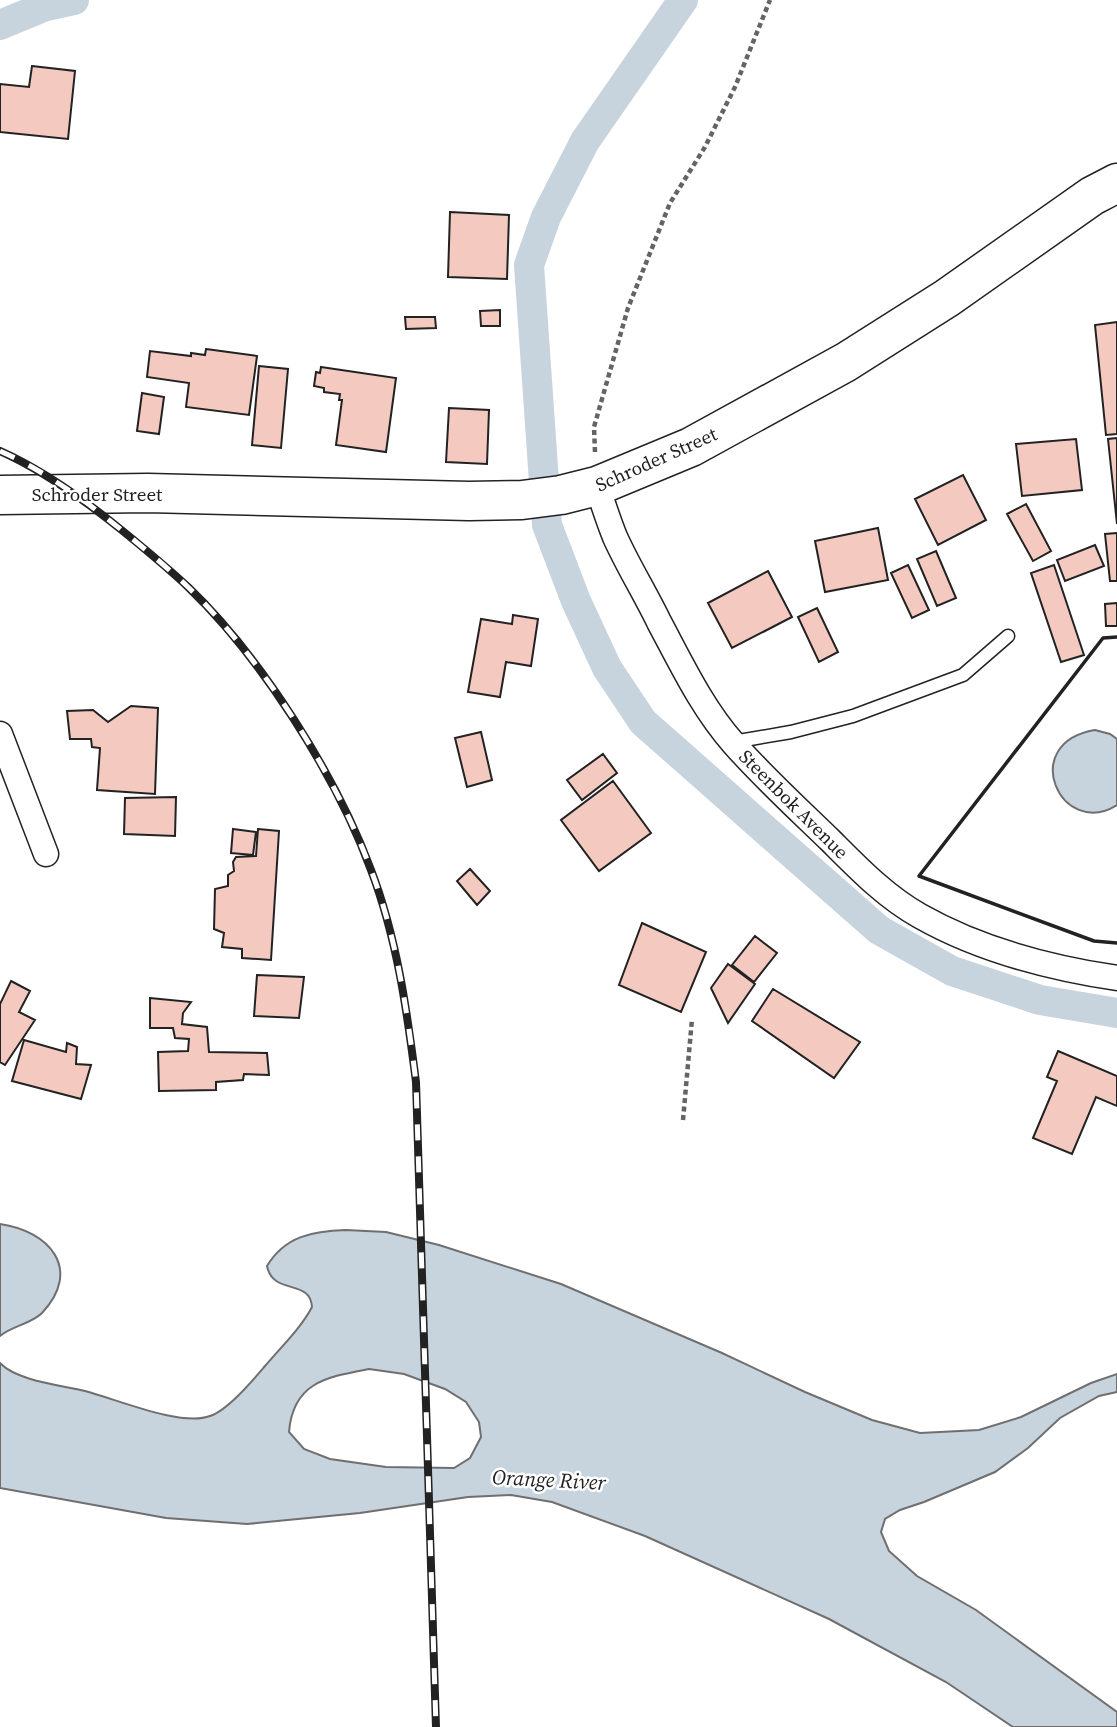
<svg xmlns="http://www.w3.org/2000/svg" width="1117" height="1727" font-family="'Source Serif 4',serif">
  <style>
    .water { fill: #c7d3dd; stroke: #6f6f6f; stroke-width: 2; fill-rule: evenodd }
    .lines { fill: none; stroke-linecap: round; stroke-linejoin: round }
    .canal { stroke: #c7d3dd; stroke-width: 30 }
    .building { fill: #f3c9c0; stroke: #222; stroke-width: 2 }
    .service-casing { stroke: #222; stroke-width: 15 }
    .minor-casing { stroke: #222; stroke-width: 27 }
    .trunk-casing { stroke: #222; stroke-width: 41 }
    .path { stroke: #646464; stroke-width: 4.5; stroke-dasharray: 5 3.5; stroke-linecap: butt }
    .service { stroke: #fff; stroke-width: 12 }
    .minor { stroke: #fff; stroke-width: 24 }
    .trunk { stroke: #fff; stroke-width: 38 }
    .rail-casing { stroke: #222; stroke-width: 8 }
    .rail { stroke: #fff; stroke-width: 5; stroke-dasharray: 16; stroke-linecap: butt }
    .wall { stroke: #222; stroke-width: 3.5 }
    .labels { text-anchor: middle; stroke-width: 5; stroke-linejoin: round; paint-order: stroke }
    .street-label { font-size: 19px; fill: #222; stroke: #fff }
    .water-label { font-size: 21px; font-style: italic; fill: #222; stroke: #fff }
  </style>
  <rect width="100%" height="100%" fill="#fff"/>
  <path class="water" d="M1095,730L1110,734L1117,739V805C1061,840 1017,743 1095,730Z
    M0,1224C49,1231 83,1269 42,1313C31,1324 12,1326 0,1336Z
    M346,1230L386,1232L439,1245L561,1284L722,1353L805,1392L872,1420L920,1433L979,1430L1021,1417L1091,1383L1117,1374V1392L1099,1396L1060,1418L1028,1448L995,1472L924,1502L900,1510L885,1519L881,1532L889,1551L917,1576L976,1610L1117,1712V1727H1013L946,1682L829,1619L645,1536L552,1502L511,1495L468,1497L360,1513L247,1524L166,1518L0,1488V1363C17,1381 61,1385 85,1391C116,1399 181,1427 210,1416C228,1410 253,1380 265,1366C281,1347 301,1328 312,1307C310,1278 273,1296 267,1266C285,1236 313,1231 346,1230ZM369,1369L404,1374L445,1389L466,1402L479,1422L481,1437L470,1458L454,1468L386,1467L330,1459L304,1449L289,1432C293,1382 327,1377 369,1369Z"/>
  <g class="lines">
    <path class="canal" d="M683,0L585,141L546,217L529,265L547,525L576,601L607,668L643,722L879,930L952,971L1040,1000L1117,1013
      M0,25L46,6L74,0"/>
  </g>
  <path class="building" d="M32,66L75,71L68,139L0,132V84L29,87Z
    M450,212L509,215L507,279L448,277Z
    M500,310V326H481L480,311Z
    M405,317H435L436,328L406,329Z
    M1117,322V434L1106,435L1095,325Z
    M206,349L257,356L249,415L186,407L189,383L147,377L150,351L191,356V353L205,355Z
    M259,366L288,369L281,448L252,445Z
    M321,367L396,378L386,452L336,445L342,400H339L340,394L324,392V388L314,386L316,372L320,373Z
    M142,393L164,397L159,434L137,431Z
    M449,408L489,410L487,464L446,462Z
    M1117,438V524L1108,439Z
    M1076,439L1082,490L1022,496L1016,444Z
    M963,475L986,520L938,545L915,499Z
    M1026,504L1051,551L1033,561L1007,514Z
    M878,528L888,580L825,592L815,541Z
    M1117,533V581H1110L1105,534Z
    M1095,545L1104,566L1065,581L1057,560Z
    M936,551L956,598L937,606L917,559Z
    M908,565L929,610L912,618L891,573Z
    M1054,565L1084,655L1061,662L1031,573Z
    M768,571L792,617L732,648L708,603Z
    M1117,603V626H1106L1105,604Z
    M817,608L838,652L819,662L798,617Z
    M513,615L538,619L531,666L506,662L500,697L468,692L481,619L512,624Z
    M131,706L158,708L155,794L97,790L100,748L92,747L91,739H70L67,711L93,710L108,722Z
    M481,732L492,780L467,787L455,738Z
    M603,754L617,773L582,800L567,780Z
    M613,781L651,833L599,871L561,820Z
    M176,797L175,836L124,834L125,798Z
    M233,829L256,832L253,855L231,853Z
    M258,829L279,831L271,960L242,958V949L222,947L224,933L214,929L215,889L228,886V875L234,871L233,862L236,857L256,856Z
    M470,869L490,891L477,905L457,881Z
    M642,923L706,952L681,1012L619,985Z
    M755,936L777,953L754,982L732,965Z
    M728,964L755,984L728,1023L711,988Z
    M257,975L304,977L299,1018L254,1016Z
    M11,981L30,991L19,1012L35,1020L5,1065L0,1062V1004Z
    M773,989L860,1042L834,1078L752,1021Z
    M150,998L191,1002L183,1013L182,1024L207,1027L209,1052L267,1053L269,1075L244,1074L243,1080L216,1082V1090L159,1091L158,1052L188,1051L189,1039L175,1038L173,1028H150Z
    M24,1040L66,1052L67,1043L77,1047L76,1064L91,1065L81,1099L12,1081Z
    M1058,1051L1117,1076V1106L1096,1097L1072,1154L1033,1138L1057,1081L1047,1077Z"/>
  <g class="lines">
    <g class="service-casing">
      <path id="service" d="M733,742L791,732L853,716L963,675L1008,636"/>
    </g>
    <g class="minor-casing">
      <path id="minor" d="M597,486C603,503 608,520 615,537C628,566 645,593 659,622C681,663 702,708 734,744C764,778 798,809 831,841C859,869 886,897 920,916C980,950 1050,968 1117,978
        M0,734L46,854"/>
    </g>
    <g class="trunk-casing">
      <path id="trunk" d="M0,495L148,493L469,501L522,500L561,495L597,486L691,447L846,362L947,298L1092,196L1117,183"/>
    </g>
    <path class="path" d="M595,452L594,427L628,308L670,203L705,147L735,87L770,0
      M683,1120L692,1019"/>
    <use href="#service" class="service"/>
    <use href="#minor" class="minor"/>
    <use href="#trunk" class="trunk"/>
    <g class="rail-casing">
      <path id="rail" d="M0,451C45,471 86,501 124,532C146,550 168,568 188,587C261,657 336,775 371,870C397,938 407,1011 416,1082L436,1727"/>
    </g>
    <use href="#rail" class="rail"/>
    <path class="wall" d="M1117,637L1103,638L919,876L1094,941L1117,943"/>
  </g>
  <g class="labels">
    <g class="street-label">
      <text transform="translate(656 459) rotate(-24)" y="7">Schroder Street</text>
      <text x="97" y="501">Schroder Street</text>
      <text transform="translate(794 804) rotate(45)" y="7">Steenbok Avenue</text>
    </g>
    <g class="water-label">
      <text transform="translate(549 1480) rotate(3)" y="7">Orange River</text>
    </g>
  </g>
</svg>
